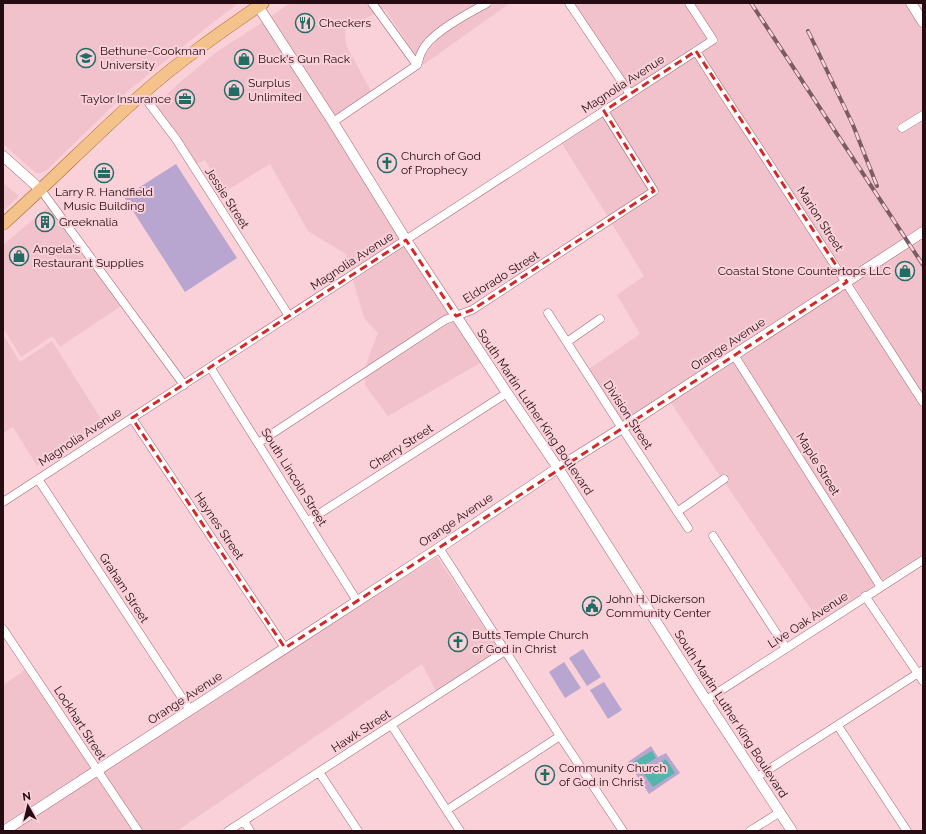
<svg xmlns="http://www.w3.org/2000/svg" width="926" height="834" font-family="Raleway,sans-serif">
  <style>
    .built { fill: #f1c2cb }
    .green { fill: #b9a6d0 }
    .water { fill: #54b5aa }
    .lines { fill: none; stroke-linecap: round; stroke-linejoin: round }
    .minor-casing { stroke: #a26472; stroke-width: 9 }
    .tertiary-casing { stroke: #a26472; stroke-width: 11 }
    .primary-casing { stroke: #a6682f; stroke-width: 13 }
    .minor { stroke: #fff; stroke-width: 8 }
    .tertiary { stroke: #fff; stroke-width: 10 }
    .primary { stroke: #f4c28b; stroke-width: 12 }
    .rail-casing { stroke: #7b5c63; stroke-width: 4 }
    .rail { stroke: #fbd1d9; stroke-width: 2.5; stroke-dasharray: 8; stroke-linecap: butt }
    .marked { fill: none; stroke: #d62828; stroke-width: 3; stroke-dasharray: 8 5; stroke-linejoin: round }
    .labels { text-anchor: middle; stroke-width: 4; stroke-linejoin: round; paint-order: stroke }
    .poi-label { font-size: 12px; fill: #240c12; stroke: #fbd1d9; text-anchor: start }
    .street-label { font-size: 12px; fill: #240c12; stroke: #fbd1d9 }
  </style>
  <rect width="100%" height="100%" fill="#fbd1d9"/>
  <path class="built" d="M3,3H239L211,24L128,91L46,171L41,173H36L3,144Z
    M290,3H367L375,14L358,21L345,30L346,45L371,91L334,116L270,17Z
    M377,3H478L442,25L426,39L418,49L416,56L385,9L382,10Z
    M495,3H510L423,65L422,64L425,55L432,46L446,32Z
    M574,3H684L707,38L631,88Z
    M694,3H906L923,30V110L896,126L900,134L923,120V227L848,276L750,127L724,89L702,53L719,41Z
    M263,22L330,124L400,238L350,271L346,254L308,231L270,164L224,192L205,160L196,164L155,105L185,78L215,53Z
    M695,57L717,94L744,132L841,280L623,422L589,369L640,334L617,295L644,276L612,224L656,195L658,189L610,112Z
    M603,117L649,190L608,217L562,144Z
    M3,183L19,196L3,211Z
    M48,207L121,306L60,347L54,338L51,337L21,357L3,328V245Z
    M923,238V395L853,283Z
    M405,246L450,314L443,316L366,367L367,361L378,333L364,318L353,280Z
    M846,288L923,410V554L882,580L740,357Z
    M455,322L482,362L388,416L365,385V378L447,325Z
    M3,334L20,362L52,341L103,422L37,466L13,427L3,433Z
    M733,361L875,585L819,621L725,483L730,480L726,473L720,476L671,403L628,430Z
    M437,557L499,650L436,691L422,664L177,831H143L103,772L336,620Z
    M25,670L91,769L3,826V685Z
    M96,777L133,831H12Z"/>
  <path class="green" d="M176,164L237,258L185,292L124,197Z
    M583,649L601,677L587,686L569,658Z
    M564,662L581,688L565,698L549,672Z
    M604,682L622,710L608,719L590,690Z
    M651,746L658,757L666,753L680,773L649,794L628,762Z"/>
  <path class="water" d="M652,751L656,758L636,770L632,763Z
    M666,759L675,773L653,787L644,774Z"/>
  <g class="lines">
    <g class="minor-casing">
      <path id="minor" d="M372,3L417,65
        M569,3L630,94
        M696,51C720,91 747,129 772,168C823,246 873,324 923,402
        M142,94L176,139L289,316
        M333,122L417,65C419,61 419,57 421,53C429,33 468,14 487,3
        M902,128L923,115
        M41,190L184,385
        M548,313L622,428L688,528
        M567,342L600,319
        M734,355L881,587
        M210,367L357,601
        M132,418L285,648
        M258,443L445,320L472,310L654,191L604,111
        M38,479L190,710
        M3,502L713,40L689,3
        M677,512L724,479
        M308,521L507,393
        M713,536L786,648
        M439,548L560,736L623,831
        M865,596L923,681
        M3,629L138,831
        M706,700L923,560
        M392,726L460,831
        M838,726L907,831
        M319,772L358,831
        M757,777L923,670
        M447,810L560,736
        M244,821L250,831
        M228,831L505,651
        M750,831L780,812"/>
    </g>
    <g class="tertiary-casing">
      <path id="tertiary" d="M256,3L333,122L406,240L507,393L558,468L706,700L792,831
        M911,3L923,22
        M3,156L41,190
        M4,831L439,548L558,468L622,428L923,232"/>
    </g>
    <g class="primary-casing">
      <path id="primary" d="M3,224C50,182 94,137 141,95C179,61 221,32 263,3"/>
    </g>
    <use href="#minor" class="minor"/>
    <use href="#tertiary" class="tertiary"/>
    <use href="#primary" class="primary"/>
    <g class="rail-casing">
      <path id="rail" d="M751,3L923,265
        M808,31L853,125L877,186"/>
    </g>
    <use href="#rail" class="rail"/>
  </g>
  <path class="marked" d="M696,51L847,282L285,648L132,418L406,240L456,316L472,310L654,191L604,111Z"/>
  <defs>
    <g id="restaurant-ring" transform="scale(1)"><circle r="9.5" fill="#fbd1d9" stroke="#236c64" stroke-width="1.5"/><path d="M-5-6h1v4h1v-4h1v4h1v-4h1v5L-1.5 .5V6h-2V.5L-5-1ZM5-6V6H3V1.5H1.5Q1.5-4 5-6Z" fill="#236c64"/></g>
    <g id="university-ring" transform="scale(1)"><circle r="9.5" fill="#fbd1d9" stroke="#236c64" stroke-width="1.5"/><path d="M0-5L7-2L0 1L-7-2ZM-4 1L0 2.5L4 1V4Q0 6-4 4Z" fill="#236c64"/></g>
    <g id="shop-ring" transform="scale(1)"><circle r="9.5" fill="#fbd1d9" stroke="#236c64" stroke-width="1.5"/><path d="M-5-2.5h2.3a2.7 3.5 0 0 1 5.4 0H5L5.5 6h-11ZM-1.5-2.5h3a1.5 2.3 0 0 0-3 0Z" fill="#236c64"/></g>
    <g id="office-ring" transform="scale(1)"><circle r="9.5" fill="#fbd1d9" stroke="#236c64" stroke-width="1.5"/><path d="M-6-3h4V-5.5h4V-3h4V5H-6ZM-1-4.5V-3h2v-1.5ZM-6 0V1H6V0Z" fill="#236c64"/></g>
    <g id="church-ring" transform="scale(1)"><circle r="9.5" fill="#fbd1d9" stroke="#236c64" stroke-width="1.5"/><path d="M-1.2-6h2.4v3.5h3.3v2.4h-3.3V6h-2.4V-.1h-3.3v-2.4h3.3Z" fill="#236c64"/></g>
    <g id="building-ring" transform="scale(1)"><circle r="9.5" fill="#fbd1d9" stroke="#236c64" stroke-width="1.5"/><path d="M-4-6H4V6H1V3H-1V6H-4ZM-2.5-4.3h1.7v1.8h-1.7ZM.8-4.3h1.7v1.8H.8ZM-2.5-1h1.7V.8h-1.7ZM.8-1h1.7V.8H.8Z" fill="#236c64"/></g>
    <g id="civic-ring" transform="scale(1)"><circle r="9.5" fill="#fbd1d9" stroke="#236c64" stroke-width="1.5"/><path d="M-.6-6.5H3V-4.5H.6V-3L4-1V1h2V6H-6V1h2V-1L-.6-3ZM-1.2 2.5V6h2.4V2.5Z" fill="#236c64"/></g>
  </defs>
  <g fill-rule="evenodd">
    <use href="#restaurant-ring" x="305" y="23"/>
    <use href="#university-ring" x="86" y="58"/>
    <use href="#shop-ring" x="244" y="59"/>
    <use href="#shop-ring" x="234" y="90"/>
    <use href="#office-ring" x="185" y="99"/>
    <use href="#church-ring" x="387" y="163"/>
    <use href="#office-ring" x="104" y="173"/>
    <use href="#building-ring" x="45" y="222"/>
    <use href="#shop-ring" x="19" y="256"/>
    <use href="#shop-ring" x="905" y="271"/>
    <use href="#civic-ring" x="592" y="606"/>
    <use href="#church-ring" x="458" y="642"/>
    <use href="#church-ring" x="545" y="775"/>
  </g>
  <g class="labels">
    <g class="poi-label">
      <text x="319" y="27">Checkers</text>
      <text x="100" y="55">Bethune-Cookman<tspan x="100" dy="14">University</tspan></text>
      <text x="258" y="63">Buck's Gun Rack</text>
      <text x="248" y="87">Surplus<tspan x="248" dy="14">Unlimited</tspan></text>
      <text x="171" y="103" text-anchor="end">Taylor Insurance</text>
      <text x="401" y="160">Church of God<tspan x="401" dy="14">of Prophecy</tspan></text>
      <text x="104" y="196" text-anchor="middle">Larry R. Handfield<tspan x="104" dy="14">Music Building</tspan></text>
      <text x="59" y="226">Greeknalia</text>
      <text x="33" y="253">Angela's<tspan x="33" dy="14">Restaurant Supplies</tspan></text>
      <text x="891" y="275" text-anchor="end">Coastal Stone Countertops LLC</text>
      <text x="606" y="603">John H. Dickerson<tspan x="606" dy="14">Community Center</tspan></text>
      <text x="472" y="639">Butts Temple Church<tspan x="472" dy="14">of God in Christ</tspan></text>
      <text x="559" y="772">Community Church<tspan x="559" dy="14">of God in Christ</tspan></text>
    </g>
    <g class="street-label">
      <text transform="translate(623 84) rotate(-33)" y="4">Magnolia Avenue</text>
      <text transform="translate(227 198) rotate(57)" y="4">Jessie Street</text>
      <text transform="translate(820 219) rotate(57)" y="4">Marion Street</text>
      <text transform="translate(352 261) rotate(-33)" y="4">Magnolia Avenue</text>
      <text transform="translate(501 277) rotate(-32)" y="4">Eldorado Street</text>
      <text transform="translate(728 344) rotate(-33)" y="4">Orange Avenue</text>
      <text transform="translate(535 412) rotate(56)" y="4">South Martin Luther King Boulevard</text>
      <text transform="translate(628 415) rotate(57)" y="4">Division Street</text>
      <text transform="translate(80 437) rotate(-33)" y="4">Magnolia Avenue</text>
      <text transform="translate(401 447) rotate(-33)" y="4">Cherry Street</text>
      <text transform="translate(818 464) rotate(58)" y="4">Maple Street</text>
      <text transform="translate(294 477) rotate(58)" y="4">South Lincoln Street</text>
      <text transform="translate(456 520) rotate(-34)" y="4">Orange Avenue</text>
      <text transform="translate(219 526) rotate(56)" y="4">Haynes Street</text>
      <text transform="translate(124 588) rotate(57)" y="4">Graham Street</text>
      <text transform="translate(808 620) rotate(-33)" y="4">Live Oak Avenue</text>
      <text transform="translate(185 698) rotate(-33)" y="4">Orange Avenue</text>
      <text transform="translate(731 714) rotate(57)" y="4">South Martin Luther King Boulevard</text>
      <text transform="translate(80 723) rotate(57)" y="4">Lockhart Street</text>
      <text transform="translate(361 731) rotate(-33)" y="4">Hawk Street</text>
    </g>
  </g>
  <rect width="926" height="834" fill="none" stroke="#240c12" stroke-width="8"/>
  <g transform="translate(28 806) rotate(352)" stroke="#fbd1d9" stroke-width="3" paint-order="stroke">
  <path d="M0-3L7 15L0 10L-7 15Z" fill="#240c12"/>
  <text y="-6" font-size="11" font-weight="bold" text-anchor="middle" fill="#240c12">N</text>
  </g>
</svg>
